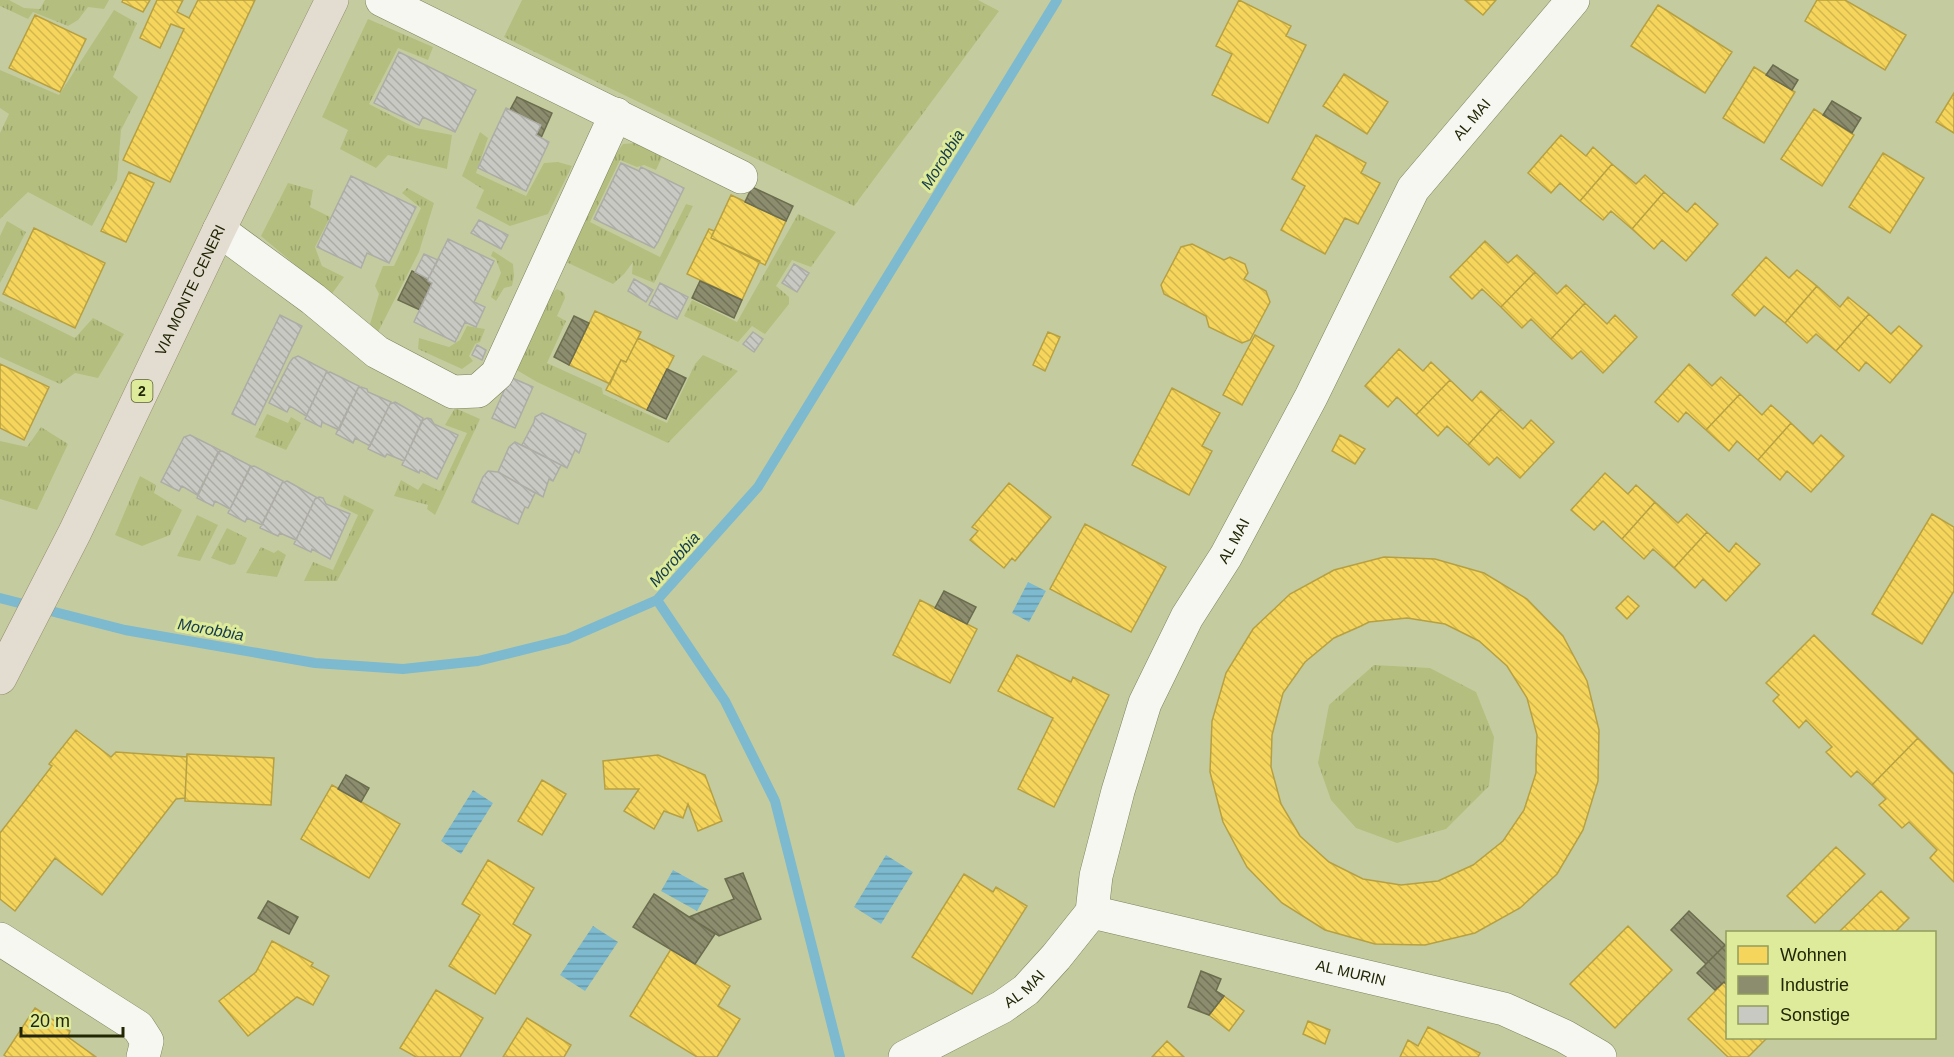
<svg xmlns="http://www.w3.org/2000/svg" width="1954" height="1057" font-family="Arial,sans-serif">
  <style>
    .grass { fill: url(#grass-tufts) }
    .water { fill: url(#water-rules) }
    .homes { fill: url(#homes-back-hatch); stroke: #b6a042; stroke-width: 1.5; fill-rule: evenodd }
    .industry { fill: url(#industry-back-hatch); stroke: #6c6d4e; stroke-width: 1.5 }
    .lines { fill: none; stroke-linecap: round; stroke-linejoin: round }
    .stream { stroke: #7dbacf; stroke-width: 10 }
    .building { fill: url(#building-back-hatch); stroke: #adada6; stroke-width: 1.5 }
    .minor-casing { stroke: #7c825c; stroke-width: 34 }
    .major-casing { stroke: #968e6e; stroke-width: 34 }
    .minor { stroke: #f6f7f1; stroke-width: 33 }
    .major { stroke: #e3ddd1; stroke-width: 33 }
    .labels { text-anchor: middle; stroke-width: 6; stroke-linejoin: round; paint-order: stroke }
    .shield { fill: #ddeb9a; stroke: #5a6132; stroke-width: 1.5 }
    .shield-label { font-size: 14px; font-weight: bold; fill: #222605 }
    .street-label { font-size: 15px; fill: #222605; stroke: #ddeb9a }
    .water-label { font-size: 16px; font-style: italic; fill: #14394e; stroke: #ddeb9a }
  </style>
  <defs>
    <pattern id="grass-tufts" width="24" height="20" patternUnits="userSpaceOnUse" patternTransform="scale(1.5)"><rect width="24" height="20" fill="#b4be7f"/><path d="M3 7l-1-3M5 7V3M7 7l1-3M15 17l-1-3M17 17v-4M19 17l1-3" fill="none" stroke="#9aa36c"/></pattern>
    <pattern id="water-rules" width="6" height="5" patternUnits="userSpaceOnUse" patternTransform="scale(1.5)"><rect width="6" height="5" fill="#7dbacf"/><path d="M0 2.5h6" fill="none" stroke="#6697a6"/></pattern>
    <pattern id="homes-back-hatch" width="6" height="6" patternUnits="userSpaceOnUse" patternTransform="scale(1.5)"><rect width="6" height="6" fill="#f6d55c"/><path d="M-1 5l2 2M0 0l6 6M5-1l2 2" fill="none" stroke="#d3b74e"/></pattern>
    <pattern id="industry-back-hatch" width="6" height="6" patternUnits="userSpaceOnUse" patternTransform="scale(1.5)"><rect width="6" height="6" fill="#8c8c6e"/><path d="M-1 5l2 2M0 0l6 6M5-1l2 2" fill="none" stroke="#727258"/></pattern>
    <pattern id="building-back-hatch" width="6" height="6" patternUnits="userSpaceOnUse" patternTransform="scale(1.5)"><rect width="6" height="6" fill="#c9c9c3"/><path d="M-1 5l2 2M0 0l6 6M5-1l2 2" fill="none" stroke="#acaca6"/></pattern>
  </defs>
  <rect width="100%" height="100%" fill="#c4cc9f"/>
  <path class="grass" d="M0,0H9L24,8L40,9L45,0H109L104,9L88,7L78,20L68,26L33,12L28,19L0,6Z
    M522,0H978L999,11L854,206L504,37Z
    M114,10L137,23L113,77L138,97L121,130L117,180L92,226L28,192L0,219V133L9,114L0,108V70L59,95Z
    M368,19L433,47L428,60L398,48L369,104L416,128L452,135L447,169L388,155L376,168L340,149L348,130L322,117Z
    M480,132L488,138L476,173L526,196L544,163L558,162L572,166L548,214L510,226L476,208L484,190L462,176Z
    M636,143L662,157L656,170L644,165L637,167L620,160L590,222L660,257L686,204L693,206L654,283L632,274L633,262L624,274L613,284L564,261L615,155L623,144Z
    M288,183L313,190L310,207L330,217L315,247L322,266L344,277L331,295L261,236Z
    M407,188L434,203L419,252L378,332L370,324L379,294L375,286L383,266H394L421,208L402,193Z
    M798,214L836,232L811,267L792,260L776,286L789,297V304L765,334L752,326L738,342L684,316L692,300L737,322Z
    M7,221L26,232L0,283V236Z
    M493,251L513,264L514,276L512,286L504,288L496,301L491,297L501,273L496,259L491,256Z
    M557,289L564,293L565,298L557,316L566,321L547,363L602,388L603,394L667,423L695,364L703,355L738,371L668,443L537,382L515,369L551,294Z
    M0,301L75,338L93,318L124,334L98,378L75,373L60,384L0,357Z
    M467,326L485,329L480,342L475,344L469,356L473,361L462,369L418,349L419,338L449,347L460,340Z
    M455,408L480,419L435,515L427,509L428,505L394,496L401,480L418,490L423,483L440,491L467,433L445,425Z
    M267,414L288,423L291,417L301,423L286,450L255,437Z
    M41,427L68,444L37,510L0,499V441L27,447Z
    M140,476L156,485L154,493L182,510L170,535L142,546L115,535Z
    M344,495L374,510L337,581H304L313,562L333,570L358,515L340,506Z
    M197,515L218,525L200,561L177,556Z
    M227,528L247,538L235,564L230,565L211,558Z
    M261,547L274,553L278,550L286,555L277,577L246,573Z
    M1374,665L1430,668L1476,692L1494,737L1489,786L1446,829L1397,843L1356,828L1331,800L1318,763L1329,705Z"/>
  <path class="water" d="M1028,582L1046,591L1029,622L1012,613Z
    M473,790L493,803L461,854L441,841Z
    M886,855L913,872L881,924L854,907Z
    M673,870L709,890L697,911L661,891Z
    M593,926L618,942L585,991L560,975Z"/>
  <path class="homes" d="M123,0H150L143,12L122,2Z
    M157,0H183L177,12L189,18L198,0H255L170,182L123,160L184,29L171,24L160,48L140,38Z
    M1239,0L1291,26L1286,36L1306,45L1268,123L1212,95L1232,54L1216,46Z
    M1465,0H1496L1483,15Z
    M1817,0H1845L1906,35L1885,70L1805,21Z
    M1658,5L1732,52L1705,93L1631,46Z
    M35,15L86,39L60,92L9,68Z
    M1754,67L1795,92L1764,143L1723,118Z
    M1344,74L1388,102L1367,134L1323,106Z
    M1954,93V133L1936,122Z
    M1814,109L1854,135L1822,186L1781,159Z
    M1316,135L1366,163L1361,173L1380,183L1358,224L1345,218L1325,254L1281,230L1305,186L1292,179Z
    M1561,135L1586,156L1593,147L1612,164L1580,201L1560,183L1551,193L1528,173Z
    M1883,153L1924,178L1890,233L1849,207Z
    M1612,164L1636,184L1645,175L1664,192L1632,229L1611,211L1603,220L1580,201Z
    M129,172L154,183L126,242L101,231Z
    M1664,192L1687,212L1695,203L1718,224L1686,261L1662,240L1654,249L1632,229Z
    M731,195L786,221L765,265L711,238Z
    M34,228L105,263L75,328L3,294Z
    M709,229L714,231L711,238L760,261L742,300L687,274Z
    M1485,241L1508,263L1517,255L1535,272L1501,307L1482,289L1472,299L1450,277Z
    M1192,244L1224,260L1230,257L1245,264L1248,273L1244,279L1266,291L1270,302L1250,340L1242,343L1209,327L1206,316L1164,294L1161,285L1181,247Z
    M1766,257L1789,278L1797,270L1817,286L1785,323L1764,306L1755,316L1732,295Z
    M1535,272L1557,294L1566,285L1585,303L1551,339L1531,319L1522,328L1501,307Z
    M1817,286L1840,307L1848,297L1869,314L1836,351L1816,334L1807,343L1785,323Z
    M1585,303L1607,324L1615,315L1637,337L1603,373L1581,351L1572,359L1551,339Z
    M595,311L641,332L626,362L621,360L610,384L569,365Z
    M1869,314L1891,334L1899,326L1922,346L1890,383L1866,362L1859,371L1836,351Z
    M1048,332L1060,337L1045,371L1033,365Z
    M1255,335L1274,346L1242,405L1223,395Z
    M638,338L674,356L647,410L606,390L621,360L626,362Z
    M1399,349L1423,371L1431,362L1450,380L1416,415L1397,397L1388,407L1365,386Z
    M0,364L49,387L24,440L0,428Z
    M1689,364L1712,386L1721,377L1740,394L1706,430L1686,412L1678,422L1655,402Z
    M1450,380L1472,401L1481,391L1501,409L1468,445L1447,426L1438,436L1416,415Z
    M1172,388L1220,413L1202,446L1212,451L1189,495L1132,465Z
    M1740,394L1762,415L1771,405L1791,423L1758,460L1737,441L1729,451L1706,430Z
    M1501,409L1523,429L1531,420L1554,442L1520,478L1497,457L1489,465L1468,445Z
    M1791,423L1813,444L1821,435L1844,456L1811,492L1787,471L1780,480L1758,460Z
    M1340,435L1365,449L1355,464L1332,451Z
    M1605,473L1628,494L1636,485L1655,502L1622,539L1603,521L1594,530L1571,510Z
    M1009,483L1051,517L1015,561L1012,558L1004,568L970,540L978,531L972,527Z
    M1655,502L1678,523L1687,514L1707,532L1674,568L1653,549L1644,559L1622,539Z
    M1932,514L1954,527V591L1922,644L1872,614Z
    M1085,524L1166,567L1131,632L1050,589Z
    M1707,532L1729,552L1736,543L1760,564L1726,601L1703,579L1695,588L1674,568Z
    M1384,557L1435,559L1484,573L1527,599L1563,636L1587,681L1599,730L1598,781L1583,830L1557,874L1520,908L1475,933L1425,945L1375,944L1325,930L1282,903L1247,867L1223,822L1210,772L1212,721L1226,673L1253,629L1290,594L1334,570ZM1407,618L1445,624L1479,641L1507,666L1527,698L1537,735L1536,759V773L1524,810L1503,841L1473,865L1438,881L1401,885L1363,879L1329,862L1300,836L1281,804L1271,767L1272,735L1283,693L1305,662L1334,638L1361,626L1369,622Z
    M1628,596L1639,606L1627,619L1616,608Z
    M920,600L977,629L950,683L893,655Z
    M1814,635L1918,738L1872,785L1857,771L1851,777L1826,752L1832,747L1806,720L1799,728L1773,701L1779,695L1766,683Z
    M1017,655L1071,682L1073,677L1109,695L1054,807L1018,789L1053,718L998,691Z
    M76,730L111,757L116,752L187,757L185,798L176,799L102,895L55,858L15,911L0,899V833L52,766L49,764Z
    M1918,738L1954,774V882L1930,858L1937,850L1909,822L1902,828L1879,805L1886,799L1872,785Z
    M187,754L274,758L271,805L185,801Z
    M658,755L705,775L722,821L698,831L688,804L683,818L664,811L654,829L624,811L639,789H605L603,761Z
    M542,780L566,794L542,835L518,821Z
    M332,785L400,824L369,878L301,839Z
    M1836,847L1865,874L1815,923L1787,896Z
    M488,860L534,888L513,924L531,935L495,994L449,966L480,915L462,904Z
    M964,874L993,892L996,887L1027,906L972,994L912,957Z
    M1881,891L1909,918L1895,932H1839Z
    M1628,926L1672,970L1615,1028L1570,984Z
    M272,941L313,963L311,966L329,976L313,1005L297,997L248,1036L219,1001L256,972Z
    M671,949L730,986L718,1006L740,1019L717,1057H697L630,1016Z
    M1724,982L1728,986V1038H1767L1748,1057H1728L1688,1019Z
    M436,990L483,1018L460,1057H416L400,1048Z
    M1224,996L1244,1011L1229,1031L1209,1015Z
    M35,1008L70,1031L68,1037L96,1057H7L4,1055Z
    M527,1018L571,1045L564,1057H503Z
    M1308,1021L1330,1030L1325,1044L1303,1034Z
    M1428,1027L1480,1053L1478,1057H1400L1408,1040L1418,1046Z
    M1167,1041L1184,1057H1152Z"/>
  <path class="industry" d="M1773,65L1798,80L1792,90L1766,75Z
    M517,97L552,113L541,138L536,135L541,125L510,110Z
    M1832,101L1861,118L1852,133L1823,115Z
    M752,187L793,206L786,221L745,202Z
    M412,271L428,279V281L432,283L420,310L398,300Z
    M700,281L742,300L734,318L692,298Z
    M574,316L589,323L569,365L554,357Z
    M667,369L686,378L666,419L647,410Z
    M944,591L976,607L967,624L935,608Z
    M346,775L369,788L361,802L338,789Z
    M743,873L761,919L719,936L689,917L734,899L725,879Z
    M654,894L715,934L695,964L633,927Z
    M268,901L298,917L289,934L258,918Z
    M1689,911L1725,945L1706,964L1671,930Z
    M1725,945L1728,948V986L1724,982L1715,990L1697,973Z
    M1201,971L1221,979L1216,991L1224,996L1209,1015L1188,1007Z"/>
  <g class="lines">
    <path class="stream" d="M0,598L125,630L315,663L403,669L478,661L567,639L657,600L758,487L1057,0
      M657,600L725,701L775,801L840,1057"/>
  </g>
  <path class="building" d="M399,52L476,90L455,132L423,117L419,125L374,103Z
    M506,108L541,125L536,135L549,142L526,191L478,168Z
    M621,163L639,171L641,167L684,188L658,242L654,248L594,219Z
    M351,176L416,207L389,263L367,253L361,268L317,247Z
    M479,220L508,235L501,249L471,233Z
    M448,239L494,261L474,302L485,307L476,327L465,322L455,342L414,322L432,283L428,281V279Z
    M424,254L438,260L428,279L415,272Z
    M794,264L809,273L797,292L782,283Z
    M634,279L653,290L646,302L628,291Z
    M660,283L688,297L677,319L649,305Z
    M280,315L302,326L255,425L232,414Z
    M753,332L763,339L754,352L743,344Z
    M477,345L486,350L482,360L472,355Z
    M298,356L327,371L306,416L290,406L287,412L269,403L290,362L293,358Z
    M330,372L359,386L339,430L322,422L321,427L305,419L326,373Z
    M510,377L533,387L515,428L492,418Z
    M361,387L367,389L368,392L391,402L370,446L355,438L353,443L336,434L358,388Z
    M395,402L423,418L404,461L387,454L385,457L368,449L390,404Z
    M542,413L586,434L579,453L575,450L567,468L522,445L534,422L535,417Z
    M427,418L431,419L434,424L458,435L437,479L420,470L419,473L402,465L423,420Z
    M190,435L220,450L197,495L182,486L179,491L161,482L184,437Z
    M515,442L561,465L553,481L549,479L543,497L498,472L509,447Z
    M222,451L251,466L230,509L215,501L213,506L197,498L218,452Z
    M254,466L283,481L262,525L247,518L245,522L228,513L250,467Z
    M488,471L498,472L535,493L528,508L525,507L518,524L472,502L483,477Z
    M287,481L316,497L296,540L280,533L278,536L260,528L282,483Z
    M319,497L323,498L326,504L350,514L330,559L312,549L311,552L294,544L315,499Z"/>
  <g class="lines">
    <g class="minor-casing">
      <g id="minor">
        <path d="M382,0L741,177"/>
        <path d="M219,230L313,299L377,352L453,392L478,391L497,374L616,114"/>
        <path id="s1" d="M1092,912L1504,1009L1564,1036L1600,1057"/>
        <path d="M0,939L138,1027L147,1041L143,1057"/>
        <path id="s2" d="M905,1057L1002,1007L1026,990L1056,957L1092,912L1096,876L1118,791L1145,703L1187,617L1226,556L1311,397L1413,189L1573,0"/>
      </g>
    </g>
    <g class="major-casing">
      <g id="major">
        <path id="s3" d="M0,678L75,532L219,230L332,0"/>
      </g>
    </g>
    <use href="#minor" class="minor"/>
    <use href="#major" class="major"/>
  </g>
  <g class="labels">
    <rect class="shield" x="131.5" y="380" width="21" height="22" rx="4.5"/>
    <g class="shield-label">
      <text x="142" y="396">2</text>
    </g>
    <g class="street-label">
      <text dy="5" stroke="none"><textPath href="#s2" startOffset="1128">AL MAI</textPath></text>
      <text dy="5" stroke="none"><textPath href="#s3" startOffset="432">VIA MONTE CENERI</textPath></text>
      <text dy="5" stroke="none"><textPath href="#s2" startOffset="642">AL MAI</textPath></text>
      <text dy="5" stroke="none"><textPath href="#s1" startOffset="266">AL MURIN</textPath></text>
      <text dy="5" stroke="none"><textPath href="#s2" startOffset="138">AL MAI</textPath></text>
    </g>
    <g class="water-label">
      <text transform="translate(942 159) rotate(-58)" y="6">Morobbia</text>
      <text transform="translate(674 559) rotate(-48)" y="6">Morobbia</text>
      <text transform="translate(211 629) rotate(10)" y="6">Morobbia</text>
    </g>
  </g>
  <rect x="1726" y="931" width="210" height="108" fill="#ddeb9a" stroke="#929c5e" stroke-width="1.5"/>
  <rect x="1738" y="946" width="30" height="18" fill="#f6d55c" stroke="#929c5e" stroke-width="1.5"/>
  <text x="1780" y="961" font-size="18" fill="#222605">Wohnen</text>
  <rect x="1738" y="976" width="30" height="18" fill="#8c8c6e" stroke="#929c5e" stroke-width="1.5"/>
  <text x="1780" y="991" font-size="18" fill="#222605">Industrie</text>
  <rect x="1738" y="1006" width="30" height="18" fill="#c9c9c3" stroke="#929c5e" stroke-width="1.5"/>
  <text x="1780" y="1021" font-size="18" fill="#222605">Sonstige</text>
  <path d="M21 1027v9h102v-9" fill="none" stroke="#222605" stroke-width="3"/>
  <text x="30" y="1027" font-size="18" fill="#222605" stroke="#ddeb9a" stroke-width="4.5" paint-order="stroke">20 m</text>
</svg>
